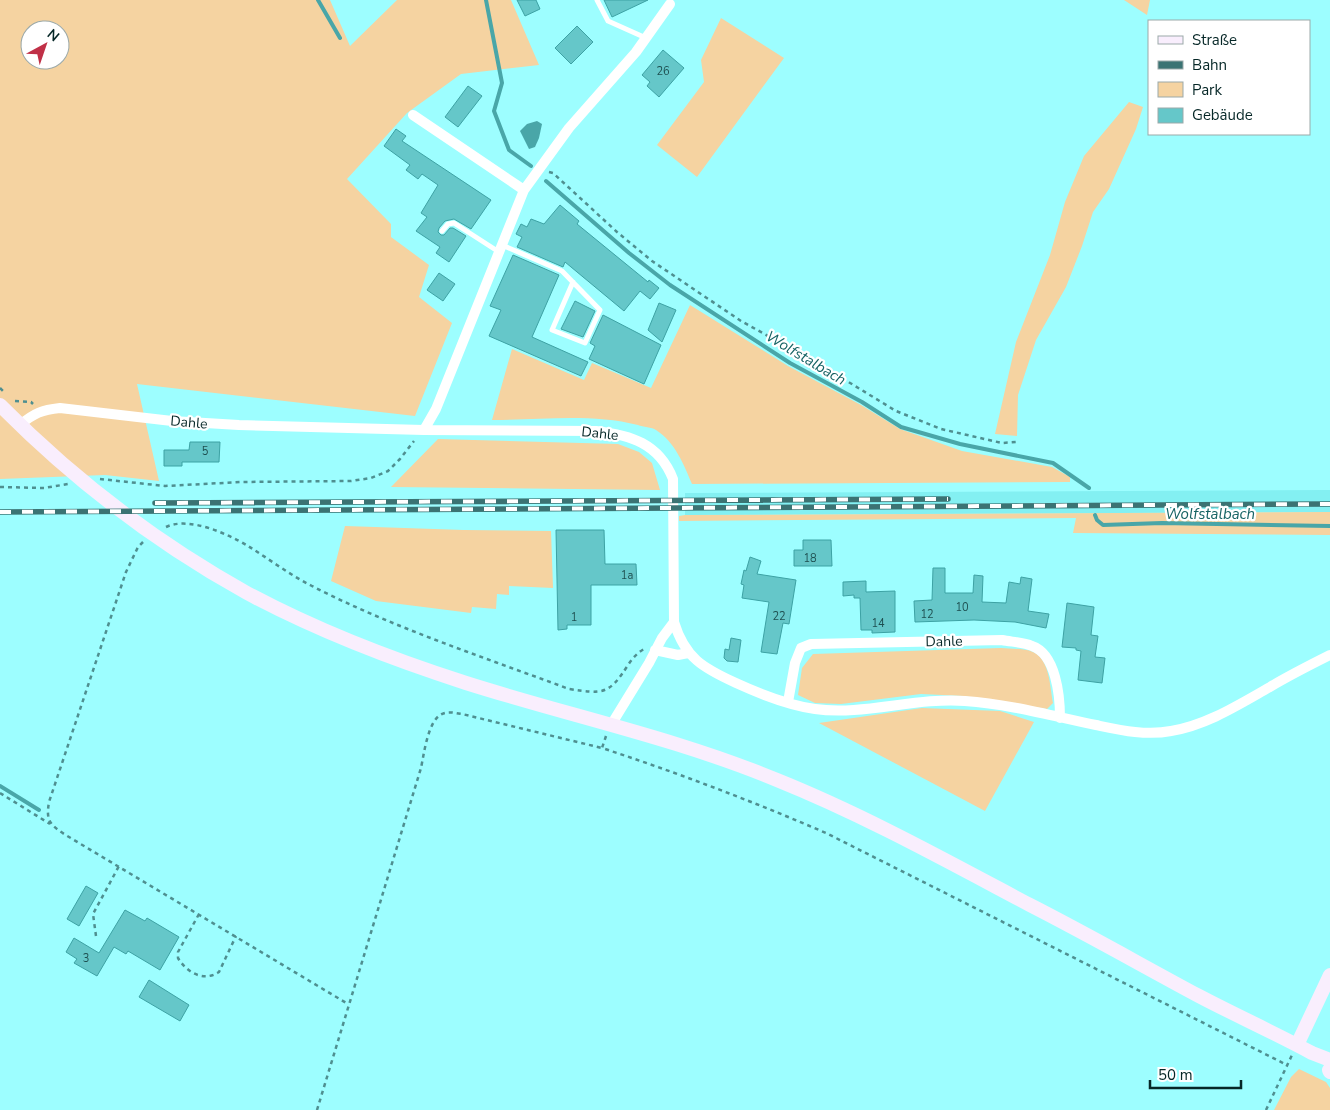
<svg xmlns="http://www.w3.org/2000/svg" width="1330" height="1110" font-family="'Nunito Sans',sans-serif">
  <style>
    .built { fill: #83f0f2 }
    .green { fill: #f5d3a1; fill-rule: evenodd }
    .water { fill: #49a6a8 }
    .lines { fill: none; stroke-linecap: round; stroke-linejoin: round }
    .stream { stroke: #49a6a8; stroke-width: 4 }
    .building { fill: #65c7c9; stroke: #3da2a4 }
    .path { stroke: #4f8f90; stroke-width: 2.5; stroke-dasharray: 4 4; stroke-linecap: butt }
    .lane { stroke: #fff; stroke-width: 5 }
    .street { stroke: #fff; stroke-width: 10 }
    .secondary { stroke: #f9eefd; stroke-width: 14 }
    .rail-casing { stroke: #3b7373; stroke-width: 5.5 }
    .rail { stroke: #fff; stroke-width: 4; stroke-dasharray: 11; stroke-linecap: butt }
    .labels { text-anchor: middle; stroke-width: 4.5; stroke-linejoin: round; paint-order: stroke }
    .number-label { font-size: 11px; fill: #1e4f50 }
    .street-label { font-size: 14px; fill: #062727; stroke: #fff }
    .water-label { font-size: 15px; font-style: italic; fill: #166364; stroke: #fff }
  </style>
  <rect width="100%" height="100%" fill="#9dfeff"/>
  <path class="built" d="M1330,490V512L685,515V493Z"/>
  <path class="green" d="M0,0H330L350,46L397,0H511L539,65L461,74L407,113L347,179L391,224V237L429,265L419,297L452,323L415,416L137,384L159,481L105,475L0,479ZM30,30H60V60H30Z
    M1124,0H1150L1147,15Z
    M721,18L784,58L697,177L657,145L704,82L701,60Z
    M1129,102L1143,107L1136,129L1109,189L1093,212L1082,246L1066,287L1036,340L1018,395L1017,436L995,434L1016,342L1050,255L1065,202L1084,156Z
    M690,305L788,366L861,405L900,429L962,451L1052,467L1070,477V482L692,484C684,465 675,442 656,430C652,427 643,427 638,425C591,413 540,420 492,420L512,349L584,380L592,363L651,388Z
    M438,439L618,444L639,452L652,463L660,490L391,487Z
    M1330,512V535L1073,533L1076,518L679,521V516L685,515Z
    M345,526L464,530L551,531L553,588L509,586V595L497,594L496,609L472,607L471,613L376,601L331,581Z
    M1001,648C1010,649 1024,648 1033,652C1050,659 1050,688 1053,703L1047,709L963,696L921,694L841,704L815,703L798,695L802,668L813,654Z
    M922,708L1000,711L1034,722L985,811L819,723Z
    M1299,1069L1326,1082L1330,1088V1110H1274L1291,1077Z"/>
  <path class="water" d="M537,121L542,124L539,138L535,147L529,149L520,131L527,124Z"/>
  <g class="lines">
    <path class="stream" d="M318,0L340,38
      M486,0L502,83L494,111L509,150L531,166
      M546,181L629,253L670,285L790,363L862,402L901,427L960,444L1053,463L1089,488
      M1095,515L1097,520L1103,525L1162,523L1330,526
      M0,786L39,810"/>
  </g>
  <path class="building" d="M517,0H536L540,9L525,16Z
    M604,0H648L612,17Z
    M577,26L593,42L571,64L555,48Z
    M663,50L684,68L659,97L647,86L650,82L642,75Z
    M468,86L482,96L458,127L445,117Z
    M396,129L406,136L402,141L491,200L471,229L454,219L445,221L439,228L438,232L441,235H444L450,228H453L466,236L449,262L436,253L440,247L416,231L427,217L421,213L438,185L422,174L418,179L406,170L410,165L384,146Z
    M560,205L579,221L577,224L648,282L649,280L659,288L650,299L640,291L624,311L565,262L563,267L517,247L522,237L516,234L521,224L527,227L531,219L544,224Z
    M513,255L559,275L532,337L588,362L581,376L489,336L501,310L490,306Z
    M439,273L455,284L443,301L427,290Z
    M575,301L595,311L583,337L561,329Z
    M659,303L676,310L662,342L648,330Z
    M603,315L661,345L644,384L589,359L595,346L590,343Z
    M190,442H220L219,462H182V466H164V450H189Z
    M556,530H604L605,564H636L637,585H591V625H567V629L558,630Z
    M803,540H831L832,566H794V550H803Z
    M750,557L761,561L757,574L796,580L789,624L783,623L777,654L761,652L769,602L742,598L744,585L741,584L744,570L746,571Z
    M933,568H945V593H973L974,575L983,576L982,602L1006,603L1009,582L1020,584L1021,577L1032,579L1028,611L1049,614L1046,628L1015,622L974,620L915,622L914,601L932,600Z
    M866,581V592L895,591V632L872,633V630H861L860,598H854V595L843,596V582Z
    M1067,603L1094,607L1091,635L1098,636L1095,657L1105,658L1102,683L1078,680L1081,651L1076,650V648L1062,647Z
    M731,638L741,640L738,662L727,661L724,658L725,649L729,650Z
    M86,886L98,893L79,926L67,919Z
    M125,910L145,921L147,918L179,937L160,970L128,951L126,954L114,947L97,976L74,963L77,959L66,952L74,938L99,953Z
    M149,980L189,1005L180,1021L139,997Z"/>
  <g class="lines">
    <path class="path" d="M549,172L553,173L617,232L652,261L741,321L824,367L896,411L941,429L1002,443L1017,442
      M0,388L5,393
      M15,401L31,402L33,404
      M100,479L165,486L241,482L351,481L371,478L388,471L400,459L414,441
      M0,487L44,488L68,484
      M166,527C189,516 228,534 248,546C269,559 290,575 312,586C394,628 483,657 569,689C603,694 609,695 628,665C632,659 637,653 644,649
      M143,542L138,547L126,572L49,802C46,820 49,824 64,834L348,1004
      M606,736L602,748C678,773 752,801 826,833L1287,1065
      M0,793L50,824
      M199,914L178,952V958C187,973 204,982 219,972L236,936
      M96,936L93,914L119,866
      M317,1110L421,768C424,754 428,720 442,714C448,711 455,713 462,714L602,748
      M1266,1110L1292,1055"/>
    <path class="lane" d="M597,0L608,21L646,38
      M442,231L448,224L454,223L499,252
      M502,245L562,271L600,310L585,343L552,330L573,282"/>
    <path class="street" d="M413,115L524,190
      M20,425C34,413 42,410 60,408L172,421L239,425L424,430L596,431C630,435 659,443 673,479L674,622C685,658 703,668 736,683C760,694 788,705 815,709C862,716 917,697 965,701C1009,704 1053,716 1096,725C1120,730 1146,736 1171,731C1207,725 1238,705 1270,687C1290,675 1310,665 1330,655
      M424,430L436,409L524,190L569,128L636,52L670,4
      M655,650L678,655L688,653
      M788,702L795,663L801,648L811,644L1002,640C1011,642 1023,642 1032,646C1056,654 1060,696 1060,718
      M611,725L649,663L662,638L674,622"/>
    <path class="secondary" d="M0,405C72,478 157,543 247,593C316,630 391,659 466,683C570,716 676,738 777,780C864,815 947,861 1030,905C1087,934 1143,966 1199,996C1237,1016 1275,1033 1312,1053L1330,1060
      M1297,1045L1330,975
      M1329,1070L1330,1072"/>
    <g class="rail-casing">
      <path id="rail" d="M155,503L948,499
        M0,512L1330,504"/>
    </g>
    <use href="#rail" class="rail"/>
  </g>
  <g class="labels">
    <g class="number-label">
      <text x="663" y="75">26</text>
      <text x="205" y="455">5</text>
      <text x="810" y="562">18</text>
      <text x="627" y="579">1a</text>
      <text x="962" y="611">10</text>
      <text x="927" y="618">12</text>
      <text x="779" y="620">22</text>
      <text x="574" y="621">1</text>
      <text x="878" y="627">14</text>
      <text x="86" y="962">3</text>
    </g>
    <g class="street-label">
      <text transform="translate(189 422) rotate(5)" y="5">Dahle</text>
      <text transform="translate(600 433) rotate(6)" y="5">Dahle</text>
      <text transform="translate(944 641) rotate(-1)" y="5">Dahle</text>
    </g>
    <g class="water-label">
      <text transform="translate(806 358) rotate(31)" y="5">Wolfstalbach</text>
      <text x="1210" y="519">Wolfstalbach</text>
    </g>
  </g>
  <rect x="1148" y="20" width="162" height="115" fill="#ffffff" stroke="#9ba9a9"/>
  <rect x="1158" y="36" width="25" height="8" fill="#f9eefd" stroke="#9ba9a9"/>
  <text x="1192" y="45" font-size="15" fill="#062727">Straße</text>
  <rect x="1158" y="61" width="25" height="8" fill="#3b7373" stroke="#9ba9a9"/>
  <text x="1192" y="70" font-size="15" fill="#062727">Bahn</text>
  <rect x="1158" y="82" width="25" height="15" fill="#f5d3a1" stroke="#9ba9a9"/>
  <text x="1192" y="95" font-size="15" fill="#062727">Park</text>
  <rect x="1158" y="108" width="25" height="15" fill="#65c7c9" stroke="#9ba9a9"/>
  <text x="1192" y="120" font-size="15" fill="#062727">Gebäude</text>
  <g transform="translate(45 45) rotate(40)"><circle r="24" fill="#ffffff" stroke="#9ba9a9"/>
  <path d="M0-4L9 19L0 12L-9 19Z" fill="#c03047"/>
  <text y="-8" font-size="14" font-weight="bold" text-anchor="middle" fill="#062727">N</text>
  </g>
  <path d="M1150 1080v8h91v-8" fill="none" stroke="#062727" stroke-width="2.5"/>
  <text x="1158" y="1080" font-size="15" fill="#062727" stroke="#ffffff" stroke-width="4" paint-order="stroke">50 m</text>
</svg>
